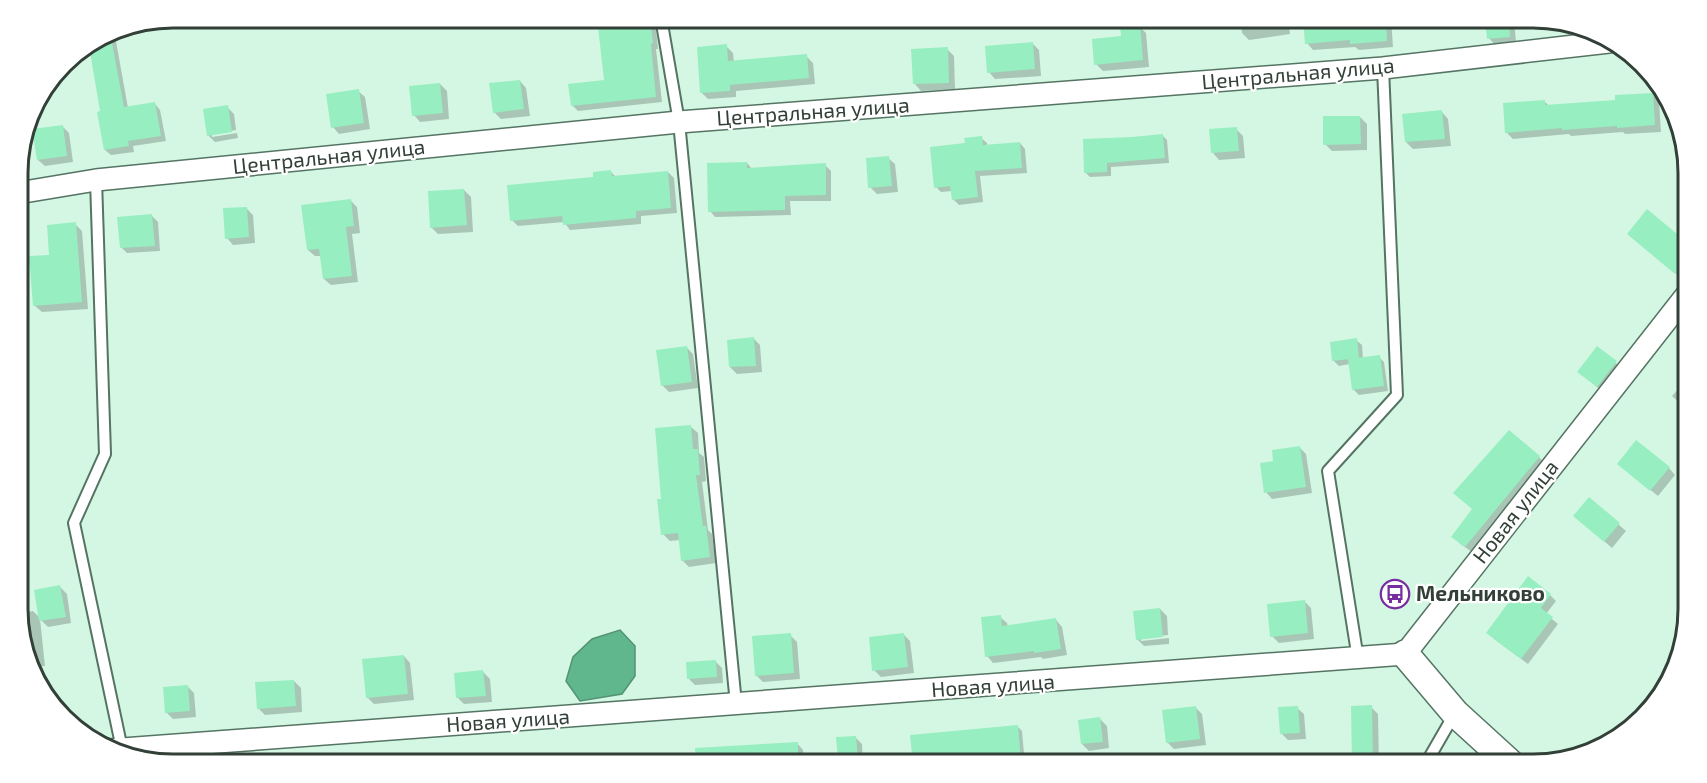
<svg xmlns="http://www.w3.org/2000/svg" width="1707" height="783" font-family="'Exo 2',sans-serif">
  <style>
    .water { fill: #61b78d; stroke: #539374; stroke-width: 1.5 }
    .shadow { fill: #0003 }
    .building { fill: #97eec1 }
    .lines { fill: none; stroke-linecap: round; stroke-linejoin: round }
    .service-casing { stroke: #557463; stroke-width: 14 }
    .minor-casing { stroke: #557463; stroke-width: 24 }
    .tertiary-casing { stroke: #557463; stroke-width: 30 }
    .service { stroke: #fff; stroke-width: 10 }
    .minor { stroke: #fff; stroke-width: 21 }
    .tertiary { stroke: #fff; stroke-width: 27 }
    .labels { text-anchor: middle; stroke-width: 4.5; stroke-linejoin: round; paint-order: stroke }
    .street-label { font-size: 21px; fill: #324038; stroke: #fff }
    .poi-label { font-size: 21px; font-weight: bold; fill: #324038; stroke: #fff; text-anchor: start }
    .rim { fill: none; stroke: #324038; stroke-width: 3 }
  </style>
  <rect width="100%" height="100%" fill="#d4f7e3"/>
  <path class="water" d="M620,630L635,646V676L622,694L580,701L566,681L573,657L592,639Z"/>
  <path class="shadow" d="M619,18H655L658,49H656L662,102L578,111L572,105L605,81L620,26Z
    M1240,18H1288L1290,34L1249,40L1242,33Z
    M1305,18H1391L1393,47L1359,50L1355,47L1313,50L1307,43Z
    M1487,18H1514L1516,43L1495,45L1489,38Z
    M1139,26L1146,33L1149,67L1103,71L1096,64Z
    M114,30L128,108L155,104L160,110L166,141L133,146L134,152L111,155L105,150L101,112L90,45Z
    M1032,43L1039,50L1041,76L995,79L989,72Z
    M726,46L733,53L734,62L806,56L813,63L815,84L736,91V97L708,99L701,92Z
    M947,49L954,56L955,89L921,91L915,84Z
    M520,81L526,88L530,116L501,119L494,112Z
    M440,84L447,91L449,119L420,122L414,115Z
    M358,91L365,97L370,129L339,134L333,127Z
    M1652,94L1659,101L1661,132L1625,134L1623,132L1571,136L1569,134L1513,139L1506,132L1544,101L1549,106L1617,102Z
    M227,107L234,114L236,130L212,134V137L237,133L238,138L215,142L208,135Z
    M1442,112L1448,119L1451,146L1413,149L1406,142Z
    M1360,117L1367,124V150L1332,151L1325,144Z
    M62,126L69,133L73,162L45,166L38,160Z
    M1236,129L1243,136L1245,158L1219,160L1213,153Z
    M1162,135L1167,140L1169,163L1111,167V176L1090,177L1085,172Z
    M981,138L987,143V146L1020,143L1025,149L1027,173L980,176L983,202L959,205L953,199L952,191L941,192L936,187L966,145Z
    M888,158L895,164L898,192L877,194L870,187Z
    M747,163L752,169L825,165L831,171V201H790L791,215L715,217L710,211Z
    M611,172L616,177L668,172L674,178L677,213L641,216V224L570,230L564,222L518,226L512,220L595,178Z
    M464,190L471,197L473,232L438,234L431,227Z
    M350,200L357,207L360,233L352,234L358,282L331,285L324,279L321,256H315L308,250Z
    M246,208L253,215L255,243L233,245L227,238Z
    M152,216L158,222L160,251L127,253L121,247Z
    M75,224L82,231L88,309L42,312L35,306L51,256Z
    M1636,240L1688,245V273L1683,279Z
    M753,338L760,345L762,372L737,374L730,367Z
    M1356,340L1362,345L1363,359L1379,357L1384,362L1388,391L1359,395L1353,389L1350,364L1339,366L1333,360Z
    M686,347L693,354L698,388L669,392L662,385Z
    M1616,363L1622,369L1604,393L1579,372Z
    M1688,378V411L1672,396Z
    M691,427L698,433L699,453L704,457L706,481L702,482L708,530L712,534L716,563L689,567L682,560L680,540L670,541L663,534V500Z
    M1299,447L1306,454L1312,493L1272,499L1266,492Z
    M1539,457L1545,464L1472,552L1459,543Z
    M1669,468L1675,475L1658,496L1626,470Z
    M1589,499L1626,531L1612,548L1582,522Z
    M60,587L67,594L71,623L48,627L40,619L45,666L35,667L19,630V613L33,611L41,619Z
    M1550,595L1556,601L1546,614L1558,624L1528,664L1494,639Z
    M1305,602L1311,608L1314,639L1279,643L1272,636Z
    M1160,609L1167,616L1168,635L1141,638V641L1169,638V644L1144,646L1137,639Z
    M1000,617L1007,623L1008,627L1056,620L1062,627L1067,655L1043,659L1041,657L993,663L987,656Z
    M790,635L797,642L800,679L763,682L756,675Z
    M904,635L910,641L914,673L881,677L874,670Z
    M404,656L410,663L414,700L374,704L367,697Z
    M715,661L722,668L723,683L695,685L689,679Z
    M483,672L490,679L492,702L464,704L457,697Z
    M294,681L301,688L302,712L265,715L258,708Z
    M188,687L194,693L196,717L173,719L166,712Z
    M1195,707L1202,714L1206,745L1174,749L1167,742Z
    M1371,707L1378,714L1379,765H1354Z
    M1297,708L1304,714L1306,739L1288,740L1281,733Z
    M1100,719L1107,726L1109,748L1089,751L1082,744Z
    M1017,726L1022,731L1025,765H915Z
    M855,737L862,744L863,765H844L840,761Z
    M797,743L803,750L804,765H698Z"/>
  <path class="building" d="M618,18H650L653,43L651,44L656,97L571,106L568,84L604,80L598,27L618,25Z
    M1303,18H1386L1387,41L1350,44V40L1305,44Z
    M1485,18H1509L1510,37L1487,39Z
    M1140,24L1143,60L1094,65L1092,39L1121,36L1120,26Z
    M110,32L124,107L155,102L161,136L128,141L129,146L104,150L97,112L100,111L89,46Z
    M1033,42L1035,69L987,73L985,46Z
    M727,44L728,61L807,54L809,78L730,85V91L700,93L697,47Z
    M948,47L949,83L913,84L911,49Z
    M520,80L524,109L493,113L489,83Z
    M440,83L443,113L412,116L409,86Z
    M359,89L364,123L331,128L326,94Z
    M1653,93L1655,125L1617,128V126L1562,130V128L1505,133L1503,103L1545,100V105L1615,100V95Z
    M228,105L232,132L207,136L203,109Z
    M1442,110L1445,139L1405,142L1402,114Z
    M1323,116H1360L1361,144L1323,145Z
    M63,125L67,156L37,160L32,129Z
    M1237,127L1239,151L1211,153L1209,129Z
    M1163,134L1165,158L1107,163V172L1084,173L1083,139L1132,137Z
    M982,136L983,145L1020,142L1022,168L975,171L978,197L952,200L950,186L934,188L930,147L965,143L964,138Z
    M889,156L892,186L868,188L866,158Z
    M747,162V168L826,163V195L785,196V210L708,212L707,163Z
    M611,170L612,176L668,171L671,208L636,211V218L563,225L562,216L510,221L507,185L593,177V172Z
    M464,189L467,225L430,228L428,191Z
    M351,199L354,226L346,227L352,276L323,279L319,249L307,250L301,205Z
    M247,207L249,237L225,239L223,208Z
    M1647,209L1688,243V258L1675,274L1627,234Z
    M152,214L155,246L120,248L117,217Z
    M76,222L82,302L33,306L29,256L49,255L47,225Z
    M754,337L756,366L729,367L727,340Z
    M1357,338L1359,358L1332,361L1330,342Z
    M687,346L692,382L661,386L656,350Z
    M1597,346L1617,361L1597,387L1577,372Z
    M1380,355L1384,386L1352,390L1348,359Z
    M691,425L693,449H698L700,475H696L703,526H706L710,557L681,561L678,533L661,535L657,499H661L655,428Z
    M1509,430L1540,456L1465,547L1451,537L1472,509L1453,493Z
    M1636,440L1670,467L1650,491L1617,464Z
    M1300,446L1306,487L1264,493L1260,463L1273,461L1272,450Z
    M1589,497L1620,523L1604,542L1573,516Z
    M1528,576L1551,594L1541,608L1553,617L1521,659L1486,633Z
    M60,585L66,617L39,621L34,590Z
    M1305,600L1308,633L1270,637L1267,604Z
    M1160,608L1163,637L1136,640L1133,611Z
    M1001,615L1002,626L1056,618L1061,649L1034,653V651L985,657L981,617Z
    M791,633L794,673L755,676L752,636Z
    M904,633L908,667L872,671L869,637Z
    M404,655L408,694L366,698L362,659Z
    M716,660L717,677L687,679L686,662Z
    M483,670L486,696L456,698L454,673Z
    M294,680L296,706L257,709L255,682Z
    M188,685L190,711L165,713L163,687Z
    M1372,705L1373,765H1352L1351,706Z
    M1196,706L1200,739L1166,743L1162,710Z
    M1298,706L1300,733L1280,734L1278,707Z
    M1100,717L1103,742L1081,744L1078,720Z
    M1018,725L1021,762L993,765H972V762L940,765H913L910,735Z
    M856,736L858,760L838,761L836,737Z
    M798,742V761L696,765L695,748Z"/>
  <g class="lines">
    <g class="service-casing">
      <path id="service" d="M661,18L679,122L736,704
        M96,180L105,454L74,523L122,749
        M1358,659L1328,471L1397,395L1383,68
        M1425,765L1455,713"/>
    </g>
    <g class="minor-casing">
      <path id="minor" d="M18,193L96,180L679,122L1383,68L1609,42
        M109,750L1405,654L1688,293"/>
    </g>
    <g class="tertiary-casing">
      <path id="tertiary" d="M1405,654L1455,713L1512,765"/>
    </g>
    <use href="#service" class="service"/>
    <use href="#minor" class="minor"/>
    <use href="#tertiary" class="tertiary"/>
  </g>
  <defs>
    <g id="bus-ring" transform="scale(1.5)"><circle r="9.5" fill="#fff" stroke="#772da0" stroke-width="1.5"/><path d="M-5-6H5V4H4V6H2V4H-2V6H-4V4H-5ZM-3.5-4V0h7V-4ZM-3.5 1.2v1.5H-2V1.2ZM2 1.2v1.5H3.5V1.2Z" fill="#772da0"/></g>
  </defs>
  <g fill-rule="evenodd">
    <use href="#bus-ring" x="1395" y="594"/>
  </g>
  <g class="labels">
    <g class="street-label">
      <text transform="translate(1298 74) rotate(-5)" y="7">Центральная улица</text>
      <text transform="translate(813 112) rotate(-4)" y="7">Центральная улица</text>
      <text transform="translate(329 157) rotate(-6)" y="7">Центральная улица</text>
      <text transform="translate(1516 512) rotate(-52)" y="7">Новая улица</text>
      <text transform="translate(993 686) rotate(-4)" y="7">Новая улица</text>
      <text transform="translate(508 721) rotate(-4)" y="7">Новая улица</text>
    </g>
    <g class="poi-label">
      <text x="1416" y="601">Мельниково</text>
    </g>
  </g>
  <path d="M0 0H1707V783H0ZM173 28H1533A145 145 0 0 1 1678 173V609A145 145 0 0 1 1533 754H173A145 145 0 0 1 28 609V173A145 145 0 0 1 173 28Z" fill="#fff" fill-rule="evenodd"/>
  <path class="rim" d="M173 28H1533A145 145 0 0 1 1678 173V609A145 145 0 0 1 1533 754H173A145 145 0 0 1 28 609V173A145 145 0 0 1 173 28Z"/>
</svg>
